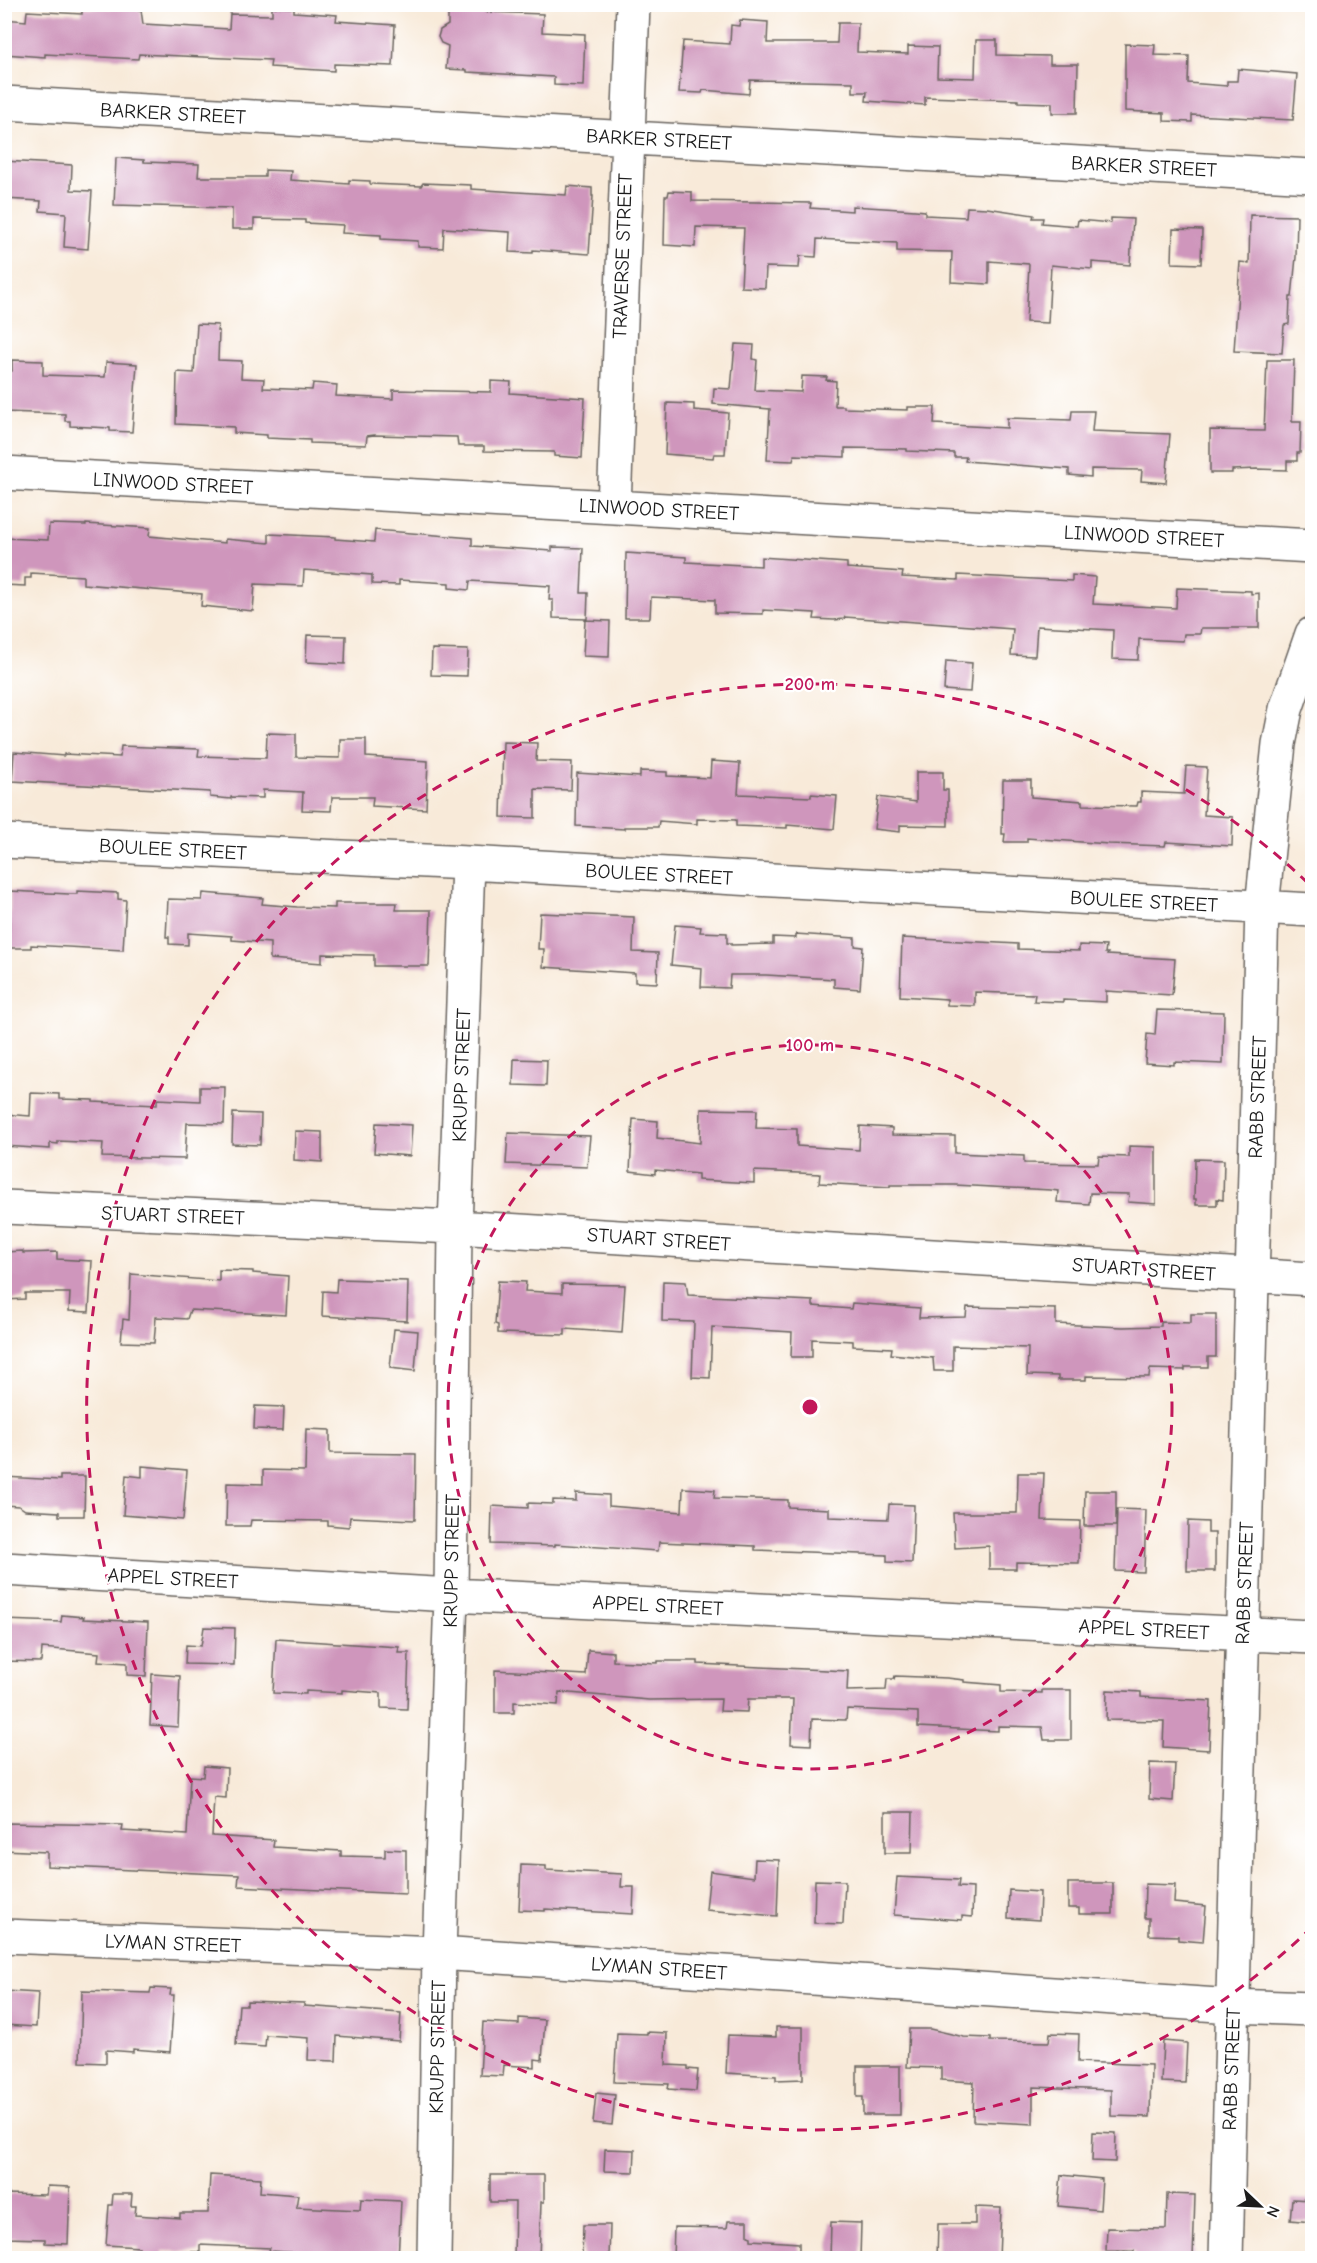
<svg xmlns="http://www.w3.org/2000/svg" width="1317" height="2263" font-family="'Comic Neue',sans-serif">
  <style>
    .building { fill: #cf96bc }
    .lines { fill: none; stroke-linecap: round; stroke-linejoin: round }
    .minor-casing { stroke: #69645e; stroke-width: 36 }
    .minor { stroke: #fff; stroke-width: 33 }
    .ring { fill: none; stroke: #c2185b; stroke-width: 3; stroke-dasharray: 10 8 }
    .labels { text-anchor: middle; stroke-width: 4.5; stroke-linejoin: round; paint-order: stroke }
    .street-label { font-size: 20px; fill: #1c1c1c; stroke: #fff }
    .centre { fill: #c2185b; stroke: #fff; stroke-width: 3 }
    .ring-label { font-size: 18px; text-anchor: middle; font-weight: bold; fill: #c2185b; stroke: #fff; stroke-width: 4.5; stroke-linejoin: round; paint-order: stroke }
  </style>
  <rect width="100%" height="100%" fill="#fff"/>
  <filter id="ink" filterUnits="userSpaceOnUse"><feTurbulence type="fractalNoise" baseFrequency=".0167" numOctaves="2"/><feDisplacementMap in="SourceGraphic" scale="12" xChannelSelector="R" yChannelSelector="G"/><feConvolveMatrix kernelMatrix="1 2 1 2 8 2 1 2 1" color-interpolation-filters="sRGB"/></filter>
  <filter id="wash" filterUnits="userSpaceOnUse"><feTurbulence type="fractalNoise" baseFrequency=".008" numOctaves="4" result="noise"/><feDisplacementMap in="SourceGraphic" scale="24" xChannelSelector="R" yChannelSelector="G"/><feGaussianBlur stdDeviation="1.35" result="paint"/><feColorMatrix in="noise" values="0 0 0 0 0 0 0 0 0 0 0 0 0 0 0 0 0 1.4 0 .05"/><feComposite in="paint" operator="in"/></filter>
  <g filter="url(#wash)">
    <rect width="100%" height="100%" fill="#f8ead9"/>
    <g id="blocks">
      <path class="building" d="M462,6L487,7L486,12L543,14L542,32L585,34L583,86L554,85V77L467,72V70L446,69L448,46L441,43L438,37L440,30L448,25V13H462Z
        M82,7L141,10L143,24L229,29L230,14L272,15V7L294,8V12L337,15L336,21L395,25L393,66L334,64V71L270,67L271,60L139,54L138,59L45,54V57L4,54V19L26,21L27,11L82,14Z
        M740,20L768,22L767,43H837L838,23H858L857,52L908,54V46L938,47L937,77L975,78L976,40H997V55L1050,56V64H1078L1077,113H1052V103L1018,102V100L925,97V105L866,101L867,92H853V82L750,80L749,94L703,90L702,93L679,92L683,41L730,44L731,25L739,26Z
        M1125,44L1155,45L1154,55L1189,56L1188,83L1227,86V81H1237L1238,69L1297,74L1293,120L1192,115V122L1164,121V113L1125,111Z
        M116,158L144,160V162L199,164L198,177H265V170L291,171L290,180L349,184V180L370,181V184L421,186L423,183L471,185V189L566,195L567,186L592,188V196H593L589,254L533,250V253L509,252L510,232L444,228L443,248L418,247V241L381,239V235L342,233L343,225L305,223V220L254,219V229H232V208L114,205Z
        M4,161L72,165L71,190L92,191L88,249L64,247L66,213L40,211L41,201L4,199Z
        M669,191L692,192V201L811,203L810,208L852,211V206L915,210L925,211V215L966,217L967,207L987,208L1034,215L1033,218H1043L1042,223L1077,226L1078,220L1111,223V218L1133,219L1130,265L1092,262V269L1051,265L1048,323L1026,322L1029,264L989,261V284L951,282L952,252L897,251V243L817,239L816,257L800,256L799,268L766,267L765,288L741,287L744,228L696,227L695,247L664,245L665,196H668Z
        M1250,215L1297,216L1296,257L1292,297H1290L1289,324L1284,325L1282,353L1234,351L1240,262L1249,263Z
        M1173,229L1202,230L1201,264L1172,263Z
        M197,324L218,325L217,331H219L218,360L242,361L241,378L264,379L263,388L312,390L313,383L337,385L336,396L393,399V390L491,392V381L511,382L510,393L585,398L582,458L554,456V452L484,451V446H458L457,437L374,435L367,436L366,445L310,443V440L267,438V435L234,433V427L176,424L177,372L194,373Z
        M735,344L754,345L753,359L757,360L755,390L801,392L802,376L827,377L826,380L836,381L835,406H844V408L908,410V407H935L934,424L1007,428V418L1071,420L1072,411H1094L1092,431L1170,434L1166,483L1141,481L1142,470L1091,469V477L1069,475V469L965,461L966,457H954V453L907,451V449L845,448V457L794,455L793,461L767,460L770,409L713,404L714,388L731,389Z
        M12,360L43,361V375L105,377L106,362L137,364L132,432L110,431V428L70,426V421H65V414L4,412V370L12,371Z
        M1267,360H1294L1292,422H1301L1300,453H1297V461H1287V470L1257,469L1232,470V473H1210V430L1264,431Z
        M667,403L694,404V410L728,413L725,454H714L713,458L665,454Z
        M49,524L86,525V524L150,528L149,536L225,543V539L269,543V534L335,537V539L374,542L375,530L472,538V546L552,551V547L583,548L581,593H588L587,619L553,618V600H549L550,586L470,581L469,590L449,588V583L399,580V585L372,584V575L304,570L303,586L255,584L253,611L201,606L202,594L83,584V576L31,573V578H25V586L4,585V538L48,540Z
        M626,553L686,557V562L761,566V557L847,563V568L903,572L902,577L958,580V575L1072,581V575L1095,577L1093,604L1176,608L1177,588L1251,591V594L1259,593V628H1201L1200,634H1184L1183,641L1139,639L1138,660L1112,659L1113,630L1037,626L1035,656L1011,655L1013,629L845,617L844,619L834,620L814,619L815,613L763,610V614L715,613V600L651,597L650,618H625Z
        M585,620L610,621L609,657L583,656Z
        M307,635L346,636L345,664L306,662Z
        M432,649L468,650L467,676L431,675Z
        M946,661L972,663L970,692L944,690Z
        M267,733L296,734V757L340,758V739H366V757L428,761L426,809L372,806L373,797H332L331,811L302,810L303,792L263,790V798L231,797V799L210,797V792L12,781L14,752L64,756V754L120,757L121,746L199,749L198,756L266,758Z
        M503,742L537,743L536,761L572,762L571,790L535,789V818L501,817Z
        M711,761L740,763L738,794L811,797V794L837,796L834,829L787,825V828L736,826V820L697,819V824L659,821L658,827H624V829L576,826L577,773L640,777V771L667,772V776L710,778Z
        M1186,766L1207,767L1204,815L1233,817L1232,846L1166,842L1165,846L1109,844L1027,838V842H1004L1005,834H1002L1003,780H1031V797L1082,801V805L1137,806L1138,802H1141V792L1184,794Z
        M916,772H943V790H948V826L900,825V832L874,829L878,797L916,802Z
        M10,891L69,894H77V891L118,893V899L126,900L123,950L31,945V948H9Z
        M203,893L263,898L262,904L297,907L335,908V903H397L396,910H431L429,966H374V955H371L322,954V963L270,959V943L232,940V936L188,933V945L169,944V937H166L168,899L202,900Z
        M540,913L634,917L633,952L658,953L657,983L635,982V973L543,967L544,949H538Z
        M675,925L701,927L700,932L727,933V943H731V945L773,944V937L796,938V934L855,938V946L863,947L860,989L834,987V979L766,975H730L729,988L701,987L702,968L671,965Z
        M902,938L1018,944V949L1079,951V945L1106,946L1105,953H1108L1107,955L1175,959L1172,995L1106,991V1002L1063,1000V1002L1034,1001L1035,994L975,992V1006L947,1005V999L900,996Z
        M1157,1010L1224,1012L1223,1064L1174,1062V1065L1145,1063L1147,1034L1155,1035Z
        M514,1059L547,1060L546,1086L513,1085Z
        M200,1087H225L224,1124L187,1123L185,1159L102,1157L103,1143L58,1141V1144L50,1143V1149L4,1146V1114L30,1116L31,1093L59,1094V1099L93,1100V1102L157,1105V1099L200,1101Z
        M701,1109L757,1110L756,1128L797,1129V1146L859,1150L860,1126L892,1128V1135L955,1136V1153L1024,1156V1163L1098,1164L1099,1156L1129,1157V1146L1156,1147V1204L1128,1202L1129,1194L1090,1193L1089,1204L1057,1202L1058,1191L1051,1190L955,1185H890V1187L819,1183L820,1174L754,1171V1183L698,1180V1174L655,1170V1174L630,1171L633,1119L658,1121L657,1138L700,1143Z
        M233,1113L261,1114L260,1145L232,1144Z
        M376,1123L412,1125L410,1156L374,1153Z
        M295,1131L322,1132V1162L294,1160Z
        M508,1133L590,1136L587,1167L506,1164Z
        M1195,1159L1224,1160L1223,1200L1217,1199V1205H1196V1199H1194Z
        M23,1251V1253L57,1252V1259L92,1261L89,1312L69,1311L70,1293H25V1299L4,1300V1252Z
        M219,1270L253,1271V1273L288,1276L286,1315L190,1310L187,1319L156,1317L154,1343L121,1342L123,1319L129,1320L131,1274L219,1281Z
        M337,1279L408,1281L407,1321L322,1316L323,1291L336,1292Z
        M498,1281L526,1282L525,1291L562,1293V1284L625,1285L622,1333L565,1329V1335L498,1333V1325L495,1324Z
        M663,1281L686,1282L688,1295L813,1301V1306L851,1309L852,1303L920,1308L919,1318L966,1317L967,1307L1056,1309V1324L1123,1327L1161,1326V1322L1191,1323V1314H1216V1357H1208V1367H1185V1370L1150,1369L1149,1377L1086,1376V1380H1058V1376L1027,1375L1028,1348L953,1346V1371H934L933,1358L891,1354L892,1348L853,1346V1341L812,1339V1357H791L792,1332L712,1327L710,1378L692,1377L694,1322L662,1321Z
        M394,1329L418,1331L415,1371L390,1368Z
        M255,1406L284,1407L283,1430L254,1429Z
        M306,1429L330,1430V1453L416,1454L415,1520L350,1517L349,1527L328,1525V1521L251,1520L250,1526H226L227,1483L263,1484V1470L305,1471Z
        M142,1466L187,1470L183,1520L123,1515L126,1475L142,1477Z
        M1018,1473H1044L1042,1520L1080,1521L1079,1563L1016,1562V1569H989V1546L955,1548L953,1513H1017Z
        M60,1476H85L84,1516H59V1512L25,1510L19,1506L4,1505V1477L60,1480Z
        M683,1488L715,1490L714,1498L788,1500V1507L829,1509V1517L888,1519L889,1504L914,1505L912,1563L887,1562V1555L755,1550V1546L659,1542L658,1551L555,1544V1546L491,1544L492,1506L528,1508V1503L553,1504V1500L576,1501V1493L609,1495V1506L682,1512Z
        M1085,1491H1116V1526H1084Z
        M1117,1509L1146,1510L1144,1572L1115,1571Z
        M1188,1521L1208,1522V1533H1215V1571H1187Z
        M62,1615L84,1617L83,1619L148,1622L146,1676L127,1675V1663L98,1661L99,1653L42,1648L41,1662L4,1661V1620L61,1622Z
        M204,1627L235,1628L234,1665L185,1664L186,1645L201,1646Z
        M276,1639L399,1647L398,1653H409L407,1709L381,1708V1693L342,1690V1693L306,1691V1694L273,1693Z
        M588,1650L613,1652V1661L658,1663V1661H698V1664L848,1671L847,1691L886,1690L887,1679H894L895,1676L947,1678L964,1680V1682L1001,1685V1692L1042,1693V1690H1071V1740H1044L1042,1727L998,1726V1731L918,1727V1712L847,1709L846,1720L812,1719L811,1745L791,1744L793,1699H748L747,1712L720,1711L721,1699L649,1700L559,1692L558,1705L514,1702V1713H495V1670L586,1675Z
        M152,1674L180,1676L178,1727L150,1725Z
        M1107,1690L1141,1692V1697L1211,1701L1209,1750L1163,1747L1164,1721L1106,1720Z
        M1150,1763L1175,1764L1173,1801L1149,1799Z
        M204,1766L227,1768L226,1798L214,1797L212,1836L274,1840L273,1847L341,1851V1856L385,1857V1849L406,1850V1894L238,1886L239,1875L47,1866V1852L4,1850V1823L123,1825L122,1831L187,1835L190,1776L203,1777Z
        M885,1812H913L912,1853H885Z
        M755,1859L779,1860L777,1916L706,1910L710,1871L754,1877Z
        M521,1865L546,1866V1870L622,1874L621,1887H634L633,1914L545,1909V1911L519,1910Z
        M897,1877L959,1880L958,1887L973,1888L972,1917L962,1916V1920L894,1915Z
        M815,1880L845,1881L843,1924L814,1923Z
        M1068,1883H1113V1914H1079V1908H1068Z
        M1145,1884L1175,1885L1174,1903L1206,1906L1203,1942L1178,1940V1936L1149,1935V1918H1144Z
        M1009,1890L1040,1892L1039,1920L1008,1918Z
        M151,1988L171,1989L170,1995H174L170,2052L133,2049V2052L106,2050V2063L80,2062L82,1991L150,1993Z
        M4,1991L38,1993L36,2027L4,2025Z
        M247,2001L304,2003V2006L401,2013L399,2041L337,2036L336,2061L308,2060L309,2038L266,2035L265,2047L236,2045L239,2005H247Z
        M519,2018L545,2020L542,2060L535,2059V2067L504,2065L503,2076L480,2075L483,2022L519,2024Z
        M776,2027H803V2079L776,2080V2076L726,2073L728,2035L776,2037Z
        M909,2029H930L964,2037L990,2038V2041L1049,2042L1050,2033L1079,2034L1078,2062L1151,2065L1150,2117L1111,2116V2090L1033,2087V2124L973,2121L974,2082L941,2080V2068L907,2067Z
        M647,2032L667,2033L666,2065L688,2066V2069L698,2070L696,2091L668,2089L669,2084L614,2082L617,2033L647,2034Z
        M1163,2041L1187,2043L1185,2083L1161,2082Z
        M857,2066H900V2115H863V2097H857Z
        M596,2093L615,2095L612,2125L593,2123Z
        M1093,2132L1116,2133L1115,2162L1092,2161Z
        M605,2149L635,2150L634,2172L604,2171Z
        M210,2175L261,2178L260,2192L298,2195L296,2207L360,2210L361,2199L401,2201L398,2259H358V2256L269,2251L270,2248L200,2245V2252L163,2251V2257L138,2255L139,2247L106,2245L109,2205H112L113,2194H132L131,2206H136L135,2215L180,2218V2213H208Z
        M490,2175H544V2202H541L539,2259H514L515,2202H490Z
        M1061,2175L1102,2179L1100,2210L1058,2206Z
        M47,2186L70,2187L68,2244L45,2243V2239L5,2238V2194L46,2195Z
        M1167,2194L1195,2195L1193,2259H1134V2251H1106L1107,2228L1166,2229Z
        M1292,2199L1312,2200V2222L1290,2220Z
        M975,2207L1001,2208L999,2259H937L938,2224H975Z
        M728,2221H748V2236L751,2237V2240L799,2243V2259H673L674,2227L727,2228Z
        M831,2222L861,2223L860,2259H830Z
        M583,2225H610L609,2259H582Z"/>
    </g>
  </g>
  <g filter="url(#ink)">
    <use href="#blocks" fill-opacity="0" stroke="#69645e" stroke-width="1.5"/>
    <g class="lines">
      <g class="minor-casing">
        <path id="minor" d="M4,103L1312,176
          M4,473L1312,546
          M614,507L633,4
          M4,841L468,863L1312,910
          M4,1207L455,1227L1312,1279
          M4,1569L451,1595L1312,1637
          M4,1936L439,1953L1233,2006L1312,2009
          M434,2258L439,1953L451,1595L455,1227L468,863
          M1226,2258L1262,907L1279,744L1286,709L1312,634"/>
      </g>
      <use href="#minor" class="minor"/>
    </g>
  </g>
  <g class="ring">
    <circle cx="810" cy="1407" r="362"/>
    <path d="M1312 1927A723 723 0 1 1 1312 887"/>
  </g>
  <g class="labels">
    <g class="street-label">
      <text transform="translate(173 113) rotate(3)" y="7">BARKER STREET</text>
      <text transform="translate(659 139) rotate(3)" y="7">BARKER STREET</text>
      <text transform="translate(1144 166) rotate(3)" y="7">BARKER STREET</text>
      <text transform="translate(622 256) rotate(-88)" y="7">TRAVERSE STREET</text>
      <text transform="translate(173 483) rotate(3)" y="7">LINWOOD STREET</text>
      <text transform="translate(659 509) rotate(3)" y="7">LINWOOD STREET</text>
      <text transform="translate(1144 536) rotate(3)" y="7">LINWOOD STREET</text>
      <text transform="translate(173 849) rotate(3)" y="7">BOULEE STREET</text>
      <text transform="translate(659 874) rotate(3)" y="7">BOULEE STREET</text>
      <text transform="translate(1144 901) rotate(3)" y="7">BOULEE STREET</text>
      <text transform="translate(461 1075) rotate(-88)" y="7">KRUPP STREET</text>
      <text transform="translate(1257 1097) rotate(-88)" y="7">RABB STREET</text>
      <text transform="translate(173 1215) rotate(2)" y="7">STUART STREET</text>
      <text transform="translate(659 1239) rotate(4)" y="7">STUART STREET</text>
      <text transform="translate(1144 1269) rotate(4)" y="7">STUART STREET</text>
      <text transform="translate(451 1561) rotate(-89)" y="7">KRUPP STREET</text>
      <text transform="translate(173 1578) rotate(3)" y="7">APPEL STREET</text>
      <text transform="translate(1244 1583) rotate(-88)" y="7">RABB STREET</text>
      <text transform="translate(658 1605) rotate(3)" y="7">APPEL STREET</text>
      <text transform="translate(1144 1629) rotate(3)" y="7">APPEL STREET</text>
      <text transform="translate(173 1943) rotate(2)" y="7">LYMAN STREET</text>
      <text transform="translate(659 1968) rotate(4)" y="7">LYMAN STREET</text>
      <text transform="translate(437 2047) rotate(-89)" y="7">KRUPP STREET</text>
      <text transform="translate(1231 2069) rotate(-88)" y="7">RABB STREET</text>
    </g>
  </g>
  <circle cx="810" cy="1407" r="9" class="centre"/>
  <g class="ring-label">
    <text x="810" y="690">200 m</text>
    <text x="810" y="1051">100 m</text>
  </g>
  <rect width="1317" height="2263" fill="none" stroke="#fff" stroke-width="24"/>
  <g transform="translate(1260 2206) rotate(113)" stroke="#ffffff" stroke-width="4.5" paint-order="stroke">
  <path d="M0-4.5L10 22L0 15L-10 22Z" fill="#1c1c1c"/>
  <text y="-9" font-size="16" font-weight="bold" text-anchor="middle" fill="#1c1c1c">N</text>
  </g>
</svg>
